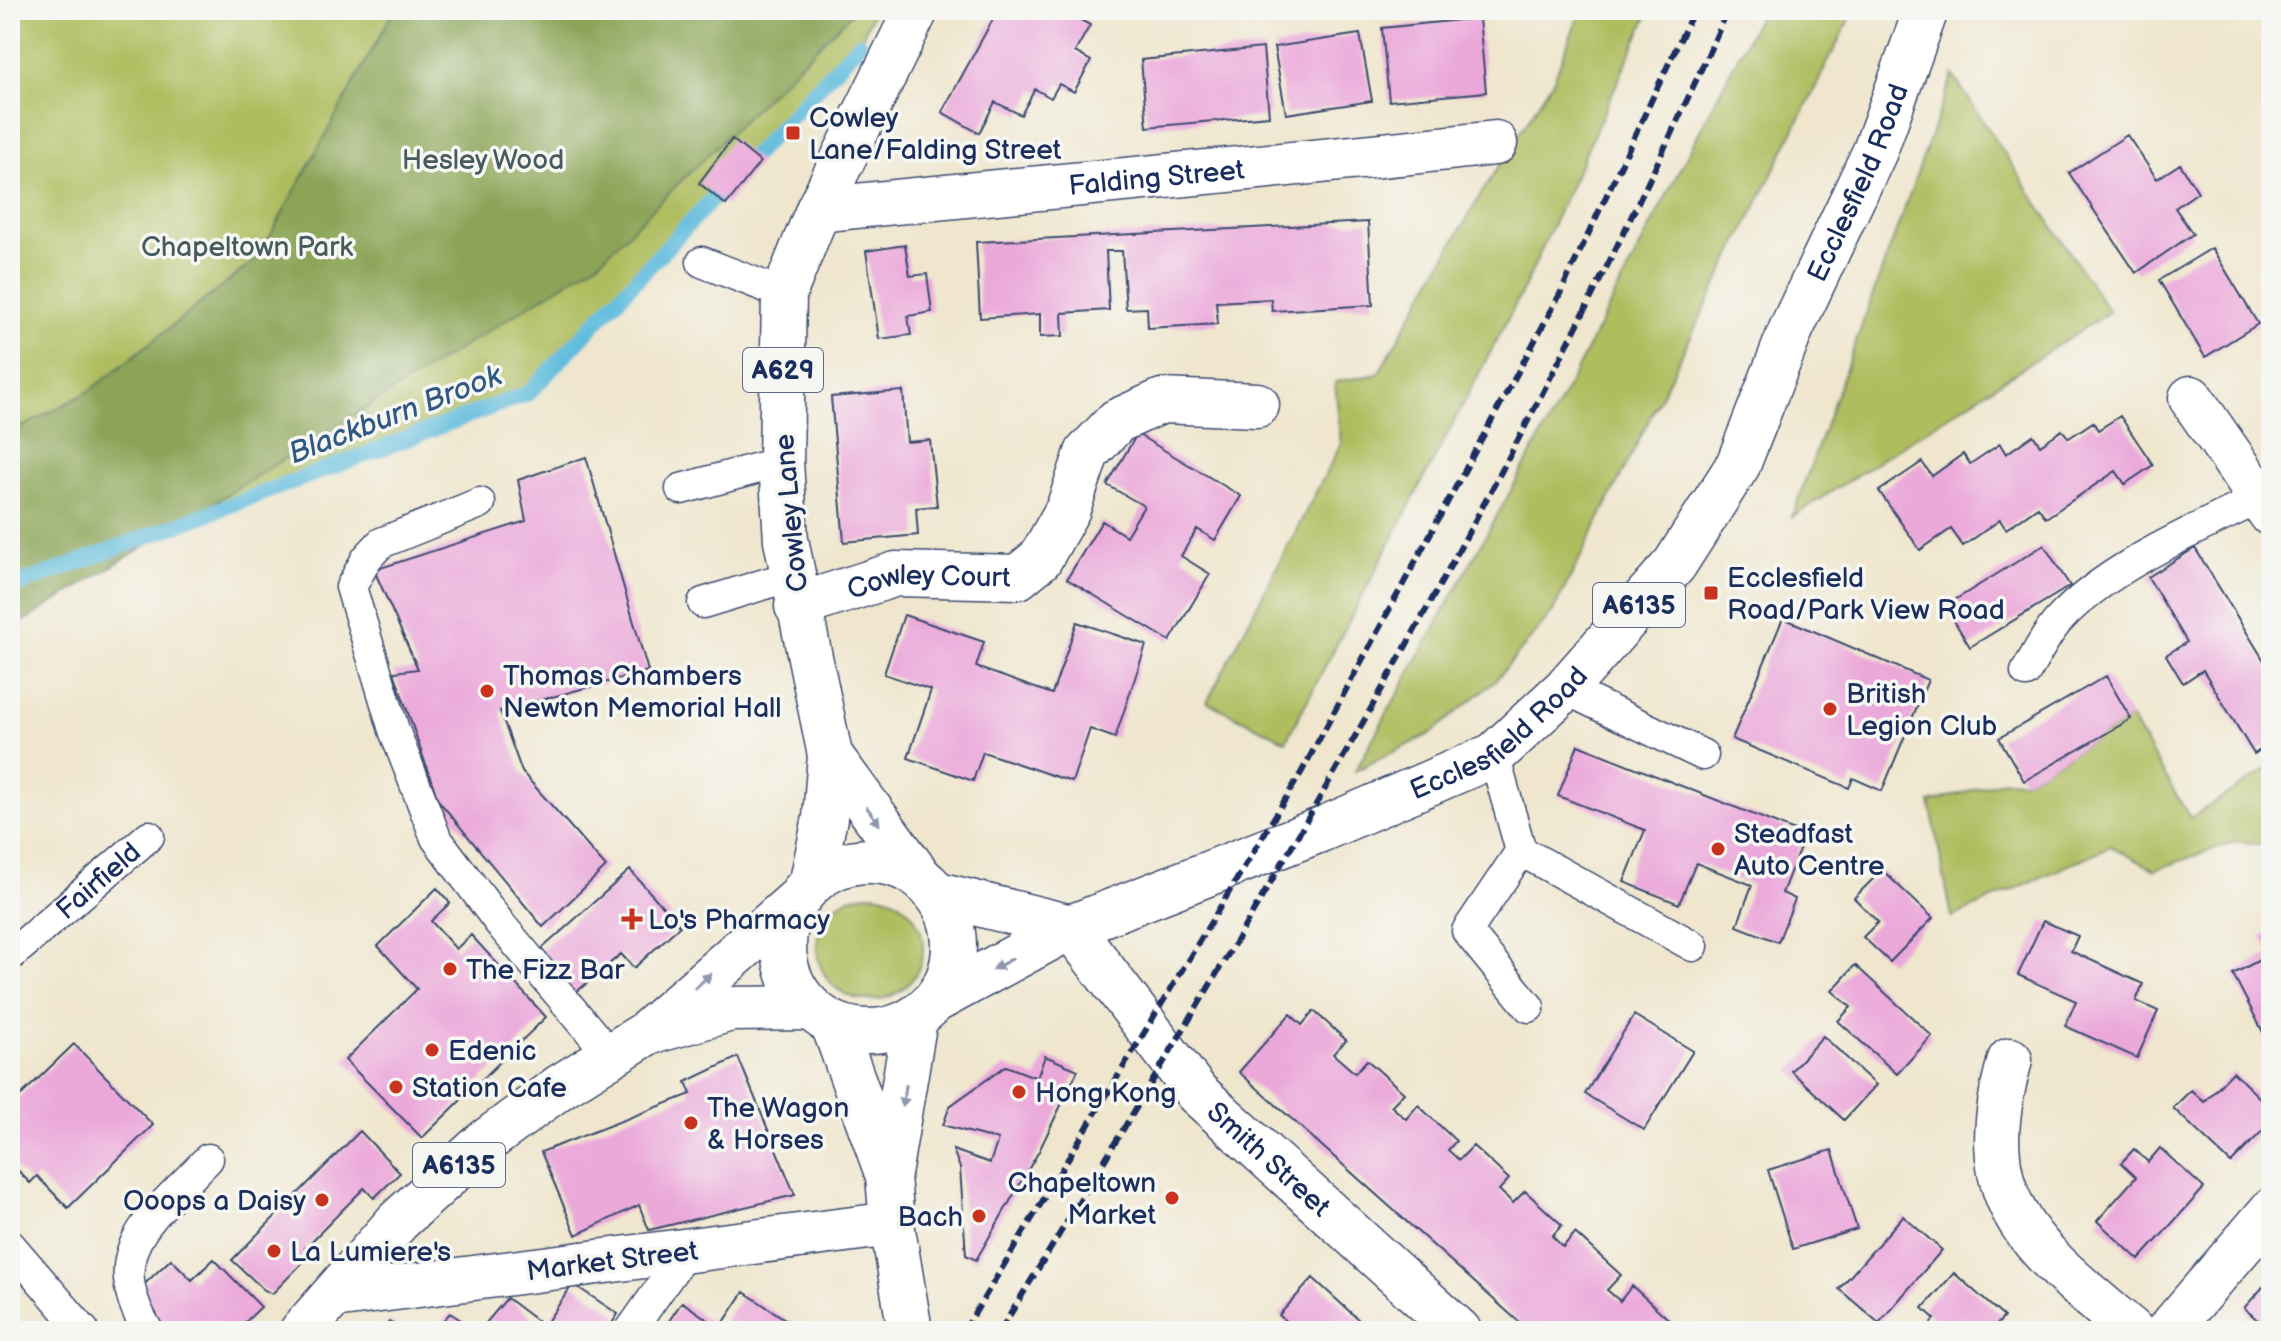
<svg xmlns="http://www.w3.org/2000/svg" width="2281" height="1341" font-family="'Balsamiq Sans',sans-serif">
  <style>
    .green { fill: #afbd5f; stroke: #65765e; stroke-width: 2 }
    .forest { fill: #8ba456; stroke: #536a5a; stroke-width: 2 }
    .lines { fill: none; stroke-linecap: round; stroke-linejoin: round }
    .stream { stroke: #5fbcdd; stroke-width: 16 }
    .building { fill: #eba9da }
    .service-casing { stroke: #3b4a6f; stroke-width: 33 }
    .pedestrian-casing { stroke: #3b4a6f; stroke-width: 47 }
    .minor-casing { stroke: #3b4a6f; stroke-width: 47 }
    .secondary-casing { stroke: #3b4a6f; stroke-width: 47 }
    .primary-casing { stroke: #3b4a6f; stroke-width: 47 }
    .service { stroke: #fff; stroke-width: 30 }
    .pedestrian { stroke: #fff; stroke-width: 44 }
    .minor { stroke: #fff; stroke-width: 44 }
    .secondary { stroke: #fff; stroke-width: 44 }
    .primary { stroke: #fff; stroke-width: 44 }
    .rail { stroke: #1b2f5e; stroke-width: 6; stroke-dasharray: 12 6; stroke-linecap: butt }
    .oneway { fill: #8d97ae }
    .poi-dot { fill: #c8321e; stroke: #f6f6f2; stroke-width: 3 }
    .labels { text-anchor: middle; stroke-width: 7; stroke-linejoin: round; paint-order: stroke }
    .shield { fill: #f6f6f2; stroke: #5d6b8a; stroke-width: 2 }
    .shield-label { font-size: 26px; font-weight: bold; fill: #1b2f5e }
    .poi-label { font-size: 28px; fill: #1b2f5e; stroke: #f6f6f2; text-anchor: start }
    .park-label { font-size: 28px; fill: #475a5e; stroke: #f6f6f2 }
    .street-label { font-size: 28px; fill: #1b2f5e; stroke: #f6f6f2 }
    .water-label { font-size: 30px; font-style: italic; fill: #2f5984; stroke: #f6f6f2 }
  </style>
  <rect width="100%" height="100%" fill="#f6f6f2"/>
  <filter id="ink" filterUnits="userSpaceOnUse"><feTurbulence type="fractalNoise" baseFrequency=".0125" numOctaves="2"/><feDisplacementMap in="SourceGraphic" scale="16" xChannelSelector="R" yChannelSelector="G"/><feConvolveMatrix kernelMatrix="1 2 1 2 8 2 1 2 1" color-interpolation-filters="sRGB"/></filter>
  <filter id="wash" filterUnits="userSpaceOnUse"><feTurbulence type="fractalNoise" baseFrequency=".006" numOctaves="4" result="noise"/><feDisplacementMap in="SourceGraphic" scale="32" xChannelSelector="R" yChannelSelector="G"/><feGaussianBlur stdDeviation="1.8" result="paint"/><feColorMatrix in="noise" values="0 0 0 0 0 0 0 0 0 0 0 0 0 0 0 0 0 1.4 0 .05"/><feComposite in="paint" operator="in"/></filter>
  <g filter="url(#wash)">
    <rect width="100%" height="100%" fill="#efe6cd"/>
    <path class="green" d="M10,10H874L859,44L529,393L10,588Z
      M1581,10H1650L1524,288L1286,741L1207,702L1341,444L1335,382L1378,374L1478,199L1554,79Z
      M1762,10H1854L1553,612L1495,681L1430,734L1355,771L1558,406Z
      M1953,75L2109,312L1792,517Z
      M2131,719L2190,818L2271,767V846L2236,841L2155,870L2111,846L1952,917L1930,803L2005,780L2024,781Z
      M817 947a53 53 0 1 1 106 0a53 53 0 1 1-106 0Z"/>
    <path class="forest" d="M394,10H855L599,262L10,630V433L88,392L258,258Z"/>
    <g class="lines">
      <path class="stream" d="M10,588L529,393L859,44"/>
    </g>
    <g id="blocks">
      <path class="building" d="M998,10H1069L1067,13L1090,25L1075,52L1091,61L1074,92L1059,84L1051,98L1035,89L1021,115L995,102L979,133L942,112Z
        M1479,18L1486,92L1389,101L1382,28Z
        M1360,34L1372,101L1286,114L1274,47Z
        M1263,48L1269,116L1147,127L1141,60Z
        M2127,135L2157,179L2180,164L2198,192L2175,208L2193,234L2136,273L2069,173Z
        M732,139L760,162L726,205L699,183Z
        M2271,177V194L2263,181Z
        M1368,222L1373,305L1272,311L1271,299L1216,302L1218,324L1148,328L1147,308L1126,309L1122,251H1106L1109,310L1062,313L1063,336L1040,337V314L980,318L976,242Z
        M905,245L910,276L927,274L932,312L908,316L911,335L879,339L866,251Z
        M2212,248L2258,324L2205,357L2159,280Z
        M903,391L907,442L930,440L937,506L916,508L918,535L844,542L831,397Z
        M2120,416L2153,465L2125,484L2116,471L2046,518L2038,507L2006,529L2000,520L1963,546L1951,529L1920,550L1879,491L1922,462L1932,476L1963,454L1970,464L2000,444L2006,454L2033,435L2040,445L2062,430L2069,438L2093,422L2098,430Z
        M1137,434L1241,496L1215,540L1197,529L1181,556L1210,574L1170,641L1067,579L1102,521L1126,536L1144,506L1107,485Z
        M586,457L648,671L500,711L522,772L606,867L543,927L438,800L394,672L418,669L374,570L526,521L518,480Z
        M2044,545L2070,586L1970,647L1945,606Z
        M2195,548L2271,672V743L2254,754L2203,670L2183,683L2166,655L2187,642L2148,577Z
        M904,615L984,642L976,667L1052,694L1077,622L1146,645L1115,738L1090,729L1072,782L983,752L973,781L908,758L931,690L884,674Z
        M1783,618L1928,680L1882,791L1853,778L1849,788L1732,739Z
        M2106,676L2131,719L2024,781L1999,738Z
        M1578,745L1805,835L1782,893L1795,899L1778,942L1737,926L1752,885L1696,863L1679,904L1624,882L1645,830L1558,796Z
        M630,870L680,926L634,968L621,954L574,994L537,953Z
        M1882,870L1933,918L1890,962L1863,937L1878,922L1854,898Z
        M437,888L450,903L431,921L456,949L471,935L546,1017L422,1138L345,1060L417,989L378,946Z
        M2043,921L2078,936L2071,951L2143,984L2136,1001L2158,1011L2137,1058L2065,1026L2076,1001L2018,975Z
        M2271,931V954L2261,936Z
        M2271,954V1033L2265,1036L2233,974Z
        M1855,965L1932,1036L1897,1074L1838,1021L1851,1007L1832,991Z
        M1314,1011L1346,1040L1333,1054L1355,1073L1367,1060L1404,1093L1391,1106L1406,1119L1418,1105L1456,1141L1448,1150L1459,1160L1473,1146L1509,1179L1499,1190L1513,1203L1525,1191L1562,1225L1552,1236L1563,1247L1575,1233L1621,1275L1607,1290L1620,1301L1632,1286L1677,1327L1674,1331H1529L1239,1072L1290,1014L1302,1025Z
        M1634,1015L1693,1051L1644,1130L1585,1094Z
        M1823,1036L1876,1085L1844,1120L1791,1071Z
        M74,1044L153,1125L68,1208L37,1176L30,1183L10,1162V1153L15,1151L10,1146V1106Z
        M1045,1056L1078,1070L1039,1151L976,1260L966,1255L960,1168L953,1150L990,1163L998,1140L943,1125L950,1106L1006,1066L1037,1078Z
        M738,1057L795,1195L649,1230L639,1205L576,1235L541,1152L691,1094L686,1082Z
        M2233,1072L2271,1109V1122L2231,1163L2173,1108L2191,1090L2204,1102Z
        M360,1131L400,1173L374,1198L364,1188L305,1248L311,1254L272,1294L263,1289L232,1260Z
        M2160,1148L2204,1188L2139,1260L2097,1221L2136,1177L2121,1163L2134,1149L2148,1162Z
        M1832,1150L1857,1229L1793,1249L1768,1170Z
        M1903,1216L1942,1250L1879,1323L1839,1289Z
        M171,1259L192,1280L214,1259L261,1307L236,1331H169L134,1294Z
        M1954,1273L2004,1317L1991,1331H1924L1935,1319L1923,1308Z
        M1313,1278L1371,1331H1296L1279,1315Z
        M2271,1278V1331H2270L2244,1308Z
        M573,1284L618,1314L607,1331H479L507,1298L544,1326Z
        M744,1292L803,1331H662L682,1302L720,1328Z
        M450,1313L478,1331H434Z
        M389,1322L405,1331H383Z"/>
    </g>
  </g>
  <g filter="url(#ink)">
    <use href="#blocks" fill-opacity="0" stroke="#3b4a6f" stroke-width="2"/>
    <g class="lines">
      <g class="service-casing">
        <g id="service">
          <path d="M702,262L784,294"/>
          <path d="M681,489L781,462"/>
          <path d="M480,503L381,543L367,558L351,587L394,730L436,838L501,925L610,1055"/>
          <path d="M703,603L791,576"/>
          <path d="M2026,672C2036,655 2046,634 2059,620C2107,567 2197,529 2260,498"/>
          <path d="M1565,689L1703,755"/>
          <path d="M1494,755L1521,851L1693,946"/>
          <path d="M1521,851L1467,931L1529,1007"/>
          <path id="s1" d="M10,956L149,836"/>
          <path d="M10,1245L84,1331"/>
          <path d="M148,1331C98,1249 154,1217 208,1159"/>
          <path d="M630,1331L687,1250"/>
        </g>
      </g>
      <g class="pedestrian-casing">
        <path id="pedestrian" d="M333,1296L582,1264"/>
      </g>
      <g class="minor-casing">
        <g id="minor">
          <path id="s2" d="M818,210C1044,186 1270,168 1495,143"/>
          <path d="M2191,398L2271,514"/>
          <path id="s3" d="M797,606L896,574L1018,577L1040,559L1068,509L1087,453L1117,421L1162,401L1257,405"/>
          <path id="s4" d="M1071,927L1197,1093L1459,1331"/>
          <path d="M2010,1060C1969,1203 2030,1245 2132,1331"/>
          <path d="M582,1264L892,1224"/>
          <path d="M2168,1331L2271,1211"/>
        </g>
      </g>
      <g class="secondary-casing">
        <path id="secondary" d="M833,1024L888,1176L892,1224L910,1331
          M889,1174L915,1019"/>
      </g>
      <g class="primary-casing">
        <g id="primary">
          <path d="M830,755L918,875"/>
          <circle cx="869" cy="946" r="85"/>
          <path d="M812,881L825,818L830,755L786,540L781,462L784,294L818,210L916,10"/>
          <path d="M938,894L1071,927"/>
          <path id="s5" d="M936,1000L1071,927L1320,830L1494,755L1565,689L1675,564L1738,465L1792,327L1875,151L1926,10"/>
          <path d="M655,1031L731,1009L809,1008"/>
          <path d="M302,1331L398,1221L485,1142L561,1086L645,1034L794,903"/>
        </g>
      </g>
      <use href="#service" class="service"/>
      <use href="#pedestrian" class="pedestrian"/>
      <use href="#minor" class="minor"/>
      <use href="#secondary" class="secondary"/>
      <use href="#primary" class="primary"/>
      <path class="rail" d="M964,1331L1301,773L1559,296L1694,10
        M1000,1331C1263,903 1523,469 1728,10"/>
    </g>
    <defs><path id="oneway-solid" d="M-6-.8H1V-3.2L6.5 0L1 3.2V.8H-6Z" transform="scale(2)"/></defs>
    <g class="oneway">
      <use href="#oneway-solid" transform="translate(873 816) rotate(55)"/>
      <use href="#oneway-solid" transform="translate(1003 964) rotate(151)"/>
      <use href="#oneway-solid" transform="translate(703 981) rotate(-42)"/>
      <use href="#oneway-solid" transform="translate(904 1096) rotate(101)"/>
    </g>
  </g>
  <g class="poi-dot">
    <rect x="785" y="125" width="16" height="16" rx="4"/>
    <rect x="1703" y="585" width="16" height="16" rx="4"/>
    <circle cx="487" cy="691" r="8"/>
    <circle cx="1830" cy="709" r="8"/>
    <circle cx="1718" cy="849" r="8"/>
    <path d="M628 907h8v8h8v8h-8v8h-8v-8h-8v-8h8z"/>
    <circle cx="450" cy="969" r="8"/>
    <circle cx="432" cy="1050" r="8"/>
    <circle cx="396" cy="1087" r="8"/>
    <circle cx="1019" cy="1092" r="8"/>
    <circle cx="691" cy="1123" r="8"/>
    <circle cx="1172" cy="1198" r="8"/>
    <circle cx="322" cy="1200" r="8"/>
    <circle cx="979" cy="1216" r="8"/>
    <circle cx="274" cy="1251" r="8"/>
  </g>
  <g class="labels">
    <g class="shield">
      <rect x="743" y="348" width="80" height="44" rx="6"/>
      <rect x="1593" y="583" width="92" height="44" rx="6"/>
      <rect x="413" y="1143" width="92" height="44" rx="6"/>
    </g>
    <g class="shield-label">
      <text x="783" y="379">A629</text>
      <text x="1639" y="614">A6135</text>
      <text x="459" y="1174">A6135</text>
    </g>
    <g class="poi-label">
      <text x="809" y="127">Cowley<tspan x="809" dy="32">Lane/Falding Street</tspan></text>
      <text x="1727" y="587">Ecclesfield<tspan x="1727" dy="32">Road/Park View Road</tspan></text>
      <text x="503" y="685">Thomas Chambers<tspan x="503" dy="32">Newton Memorial Hall</tspan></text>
      <text x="1846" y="703">British<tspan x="1846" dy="32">Legion Club</tspan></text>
      <text x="1734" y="843">Steadfast<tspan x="1734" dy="32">Auto Centre</tspan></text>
      <text x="648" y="929">Lo's Pharmacy</text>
      <text x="466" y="979">The Fizz Bar</text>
      <text x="448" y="1060">Edenic</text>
      <text x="412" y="1097">Station Cafe</text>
      <text x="1035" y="1102">Hong Kong</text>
      <text x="707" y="1117">The Wagon<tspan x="707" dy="32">&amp; Horses</tspan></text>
      <text x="1156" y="1192" text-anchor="end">Chapeltown<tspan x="1156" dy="32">Market</tspan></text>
      <text x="306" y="1210" text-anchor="end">Ooops a Daisy</text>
      <text x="963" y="1226" text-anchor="end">Bach</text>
      <text x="290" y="1261">La Lumiere's</text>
    </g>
    <g class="park-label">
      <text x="483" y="169">Hesley Wood</text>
      <text x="247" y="256">Chapeltown Park</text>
    </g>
    <g class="street-label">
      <text dy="10" stroke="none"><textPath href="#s2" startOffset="340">Falding Street</textPath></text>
      <text dy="10" stroke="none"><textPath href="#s5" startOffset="1298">Ecclesfield Road</textPath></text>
      <text transform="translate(790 513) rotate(-95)" y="10">Cowley Lane</text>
      <text dy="10" stroke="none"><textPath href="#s3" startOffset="136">Cowley Court</textPath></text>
      <text dy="10" stroke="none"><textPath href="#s5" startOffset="626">Ecclesfield Road</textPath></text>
      <text dy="10" stroke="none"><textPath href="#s1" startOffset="116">Fairfield</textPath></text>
      <text dy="10" stroke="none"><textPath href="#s4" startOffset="306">Smith Street</textPath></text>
      <text transform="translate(612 1260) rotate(-7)" y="10">Market Street</text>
    </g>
    <g class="water-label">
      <text transform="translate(395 414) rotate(-21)" y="10">Blackburn Brook</text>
    </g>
  </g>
  <rect width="2281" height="1341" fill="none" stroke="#f6f6f2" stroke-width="40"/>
</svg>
